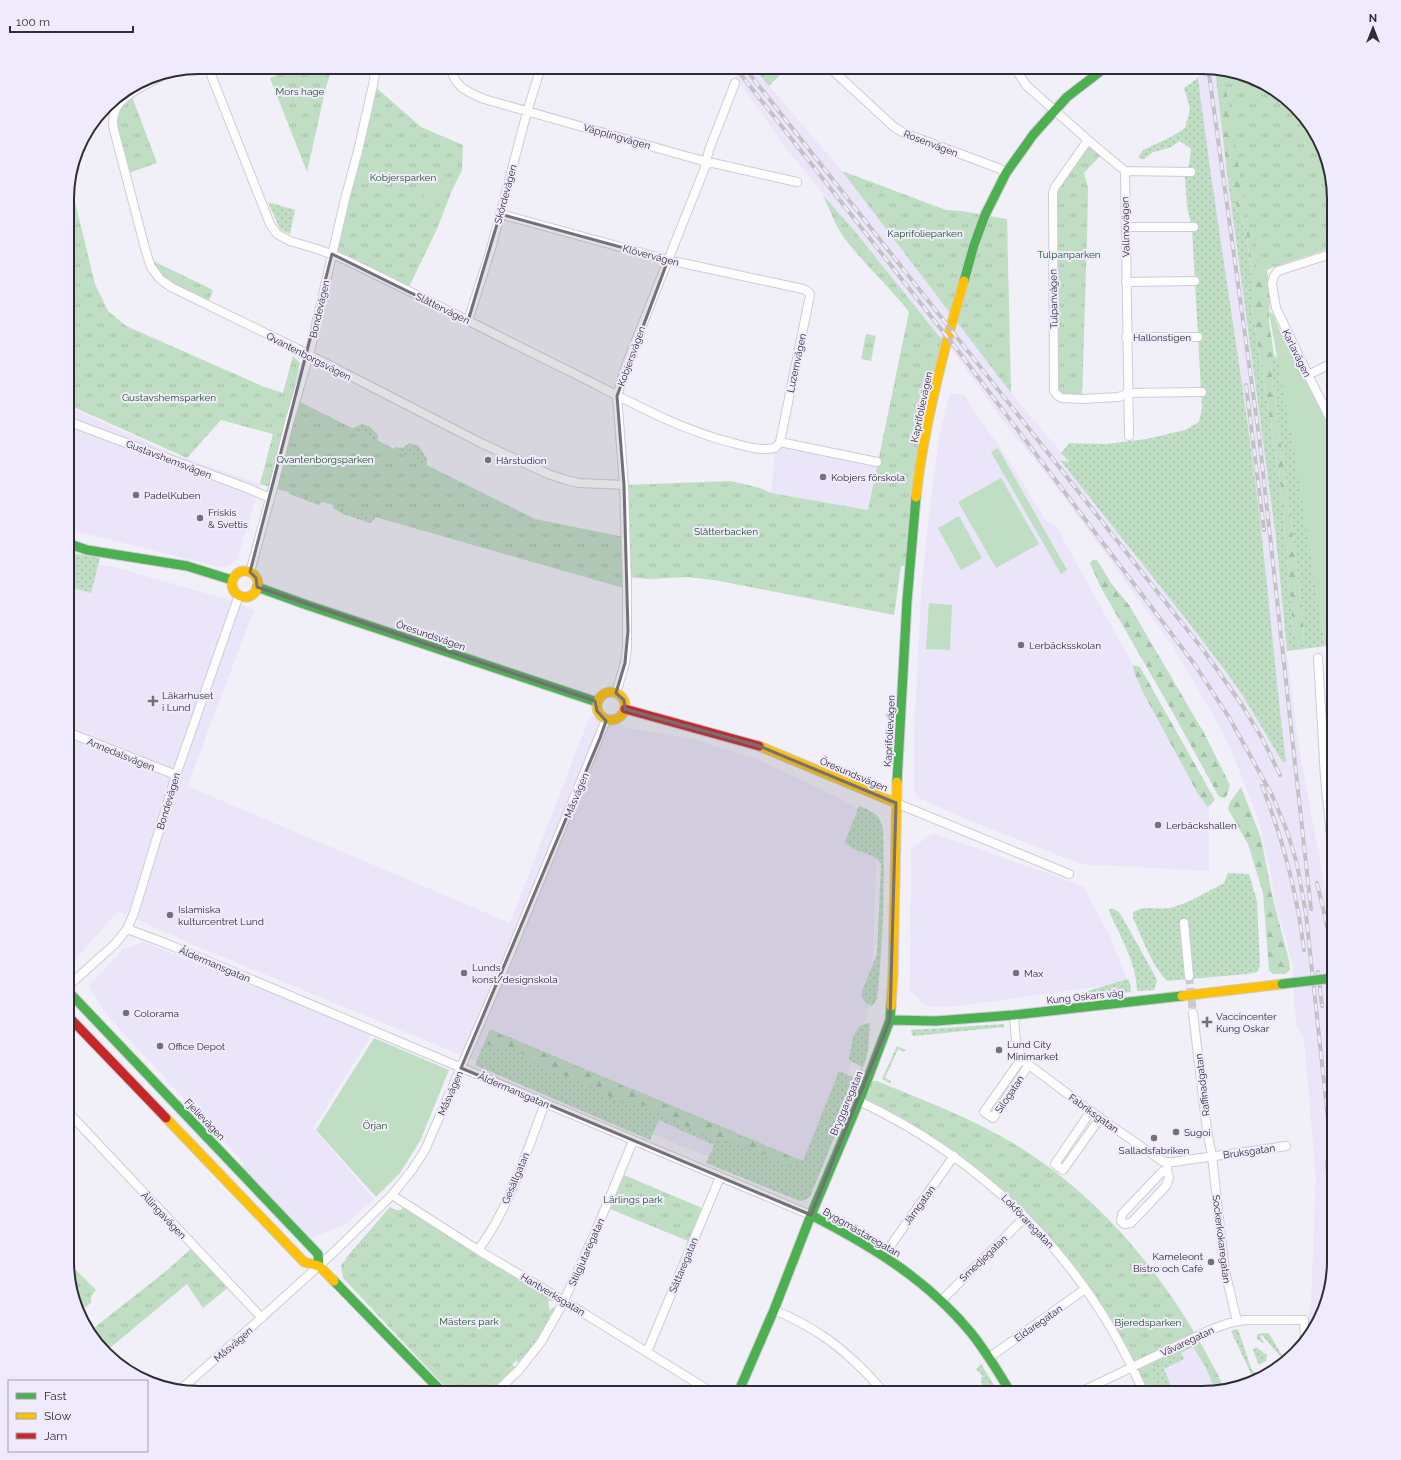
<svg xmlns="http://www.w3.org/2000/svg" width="1401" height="1460" font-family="Raleway,sans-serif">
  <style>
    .built { fill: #eae5f8 }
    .grass { fill: url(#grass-dots) }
    .forest { fill: url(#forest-firs) }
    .park { fill: url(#park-tufts) }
    .garden { fill: #bfdec3 }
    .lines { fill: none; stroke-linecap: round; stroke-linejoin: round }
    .street-tunnel { stroke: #cac8d1; stroke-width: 8; stroke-dasharray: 8 4; stroke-linecap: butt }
    .street-casing { stroke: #ceccd4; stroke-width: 10 }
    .fast-casing { stroke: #ceccd4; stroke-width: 11 }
    .slow-casing { stroke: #ceccd4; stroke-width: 11 }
    .jam-casing { stroke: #ceccd4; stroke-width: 11 }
    .street { stroke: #fdfdfe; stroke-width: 8 }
    .fast { stroke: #4caf50; stroke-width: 9 }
    .slow { stroke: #ffc107; stroke-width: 9 }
    .jam { stroke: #c62828; stroke-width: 9 }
    .rail-casing { stroke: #c2c1c4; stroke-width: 4 }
    .rail { stroke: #f0ebfc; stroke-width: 2.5; stroke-dasharray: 8; stroke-linecap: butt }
    .fast-bridge-casing { stroke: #ceccd4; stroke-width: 11; stroke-linecap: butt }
    .fast-bridge { stroke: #4caf50; stroke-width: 9 }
    .marked { fill: #737079; fill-opacity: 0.2; stroke: #737079; stroke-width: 3; stroke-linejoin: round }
    .poi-dot { fill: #737079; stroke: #f0ebfc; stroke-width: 1.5 }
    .labels { text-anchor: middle; stroke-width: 4; stroke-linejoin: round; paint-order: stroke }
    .park-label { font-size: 10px; fill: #1c5722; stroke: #f0ebfc }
    .street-label { font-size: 10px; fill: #2f2c34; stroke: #f0ebfc }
    .poi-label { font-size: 10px; fill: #2f2c34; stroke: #f0ebfc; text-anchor: start }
    .rim { fill: none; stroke: #2f2c34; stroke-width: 2 }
  </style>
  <defs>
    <pattern id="grass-dots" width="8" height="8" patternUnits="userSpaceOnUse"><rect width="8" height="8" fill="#bfdec3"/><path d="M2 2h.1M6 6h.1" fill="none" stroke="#a4bfa8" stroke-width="1.8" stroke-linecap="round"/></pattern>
    <pattern id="forest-firs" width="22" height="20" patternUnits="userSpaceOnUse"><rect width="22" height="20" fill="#bfdec3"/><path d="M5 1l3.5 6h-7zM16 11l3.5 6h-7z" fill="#a4bfa8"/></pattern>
    <pattern id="park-tufts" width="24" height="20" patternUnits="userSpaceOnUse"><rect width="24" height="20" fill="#bfdec3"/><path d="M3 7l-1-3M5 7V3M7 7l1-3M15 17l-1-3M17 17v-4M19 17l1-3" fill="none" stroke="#a4bfa8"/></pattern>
  </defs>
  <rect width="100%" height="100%" fill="#f1eff8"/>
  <path class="built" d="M728,67H753L842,171L1011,393L1060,451L1079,467L1248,669L1285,761L1254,472L1232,312L1207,156L1197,67L1215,69L1224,150L1276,538L1287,651L1298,742L1326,894L1334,946V1261L1320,1319L1308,1335V1317L1311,1302L1316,1179L1304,1039L1297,1025L1294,1003L1293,964L1275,902L1271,873L1258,818L1230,747L1213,714L1173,647L1088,530L1039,465L1010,430L947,343L938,335L786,148Z
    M950,394H963L1007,458L1046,521L1056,526L1209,802V871L1081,864L961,817L917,797L914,789V733L921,595L927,530L940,432Z
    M67,406L173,454L260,484L237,560L224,568L67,529Z
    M780,442L877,462L868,510L771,493L775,448Z
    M67,559L118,568L222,598L254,610L187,786L510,923L590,716L632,729L696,740L759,760L843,800L878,821L871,1001L827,1137L799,1194L201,948L118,911L72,963L67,961Z
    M933,833L1083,886L1110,936L1127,980L1119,984L950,1007L926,1006L910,990L911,849Z
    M144,942L372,1034L313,1128L374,1199L344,1225L311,1238L309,1237L243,1167L244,1163L105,1013L89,986L123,949Z
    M1193,1347L1205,1366L1216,1391L1202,1393H1160L1149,1368Z"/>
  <path class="grass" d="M1198,78C1213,200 1234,321 1250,442C1265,549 1273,656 1286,763L1282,761L1243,696L1227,673L1186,619L1061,461L1070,462L1061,453L1069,443L1106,444L1147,439L1185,430L1199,422L1202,408L1192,228L1187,207L1185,176L1189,165L1191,149L1180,141L1169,148L1153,152L1144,159L1138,158L1143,150L1171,137L1185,128L1190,109L1184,88Z
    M1227,173L1238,211L1246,229L1251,275V302L1281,488L1293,627L1296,645L1304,641L1303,617L1270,359L1274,355L1279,360L1298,470L1325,646L1287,651L1276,538Z
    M268,202L295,210L290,234L280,229Z
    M362,424L369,426L378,435L377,446L351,429Z
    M409,443L419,446L427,459V471L392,452L395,447L403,448Z
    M289,489L325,499L319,505L289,494Z
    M335,499L376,514L374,520L370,523L343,514L333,508Z
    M67,552L100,558L91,593L67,586Z
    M859,806C874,812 880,814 883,830C885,888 883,942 877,999L872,1006C866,1003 863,1001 861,994L877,954L881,864C875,852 854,853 845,842Z
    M1228,873L1249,874L1257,901L1260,966L1257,972L1247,974L1167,981C1151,965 1143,939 1133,918V912C1144,905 1157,910 1169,908C1186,905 1208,891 1224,883Z
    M1111,908L1116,910L1120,913L1154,974L1157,981L1154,990L1137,991C1137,964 1120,936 1109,911Z
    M1128,979L1130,983L1131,992L1069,999L1071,996Z
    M870,1023L868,1051L865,1062L810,1197L805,1200L800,1201L706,1163L714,1145L659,1120L650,1140L475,1065L490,1029L803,1161L839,1071L857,1079L862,1067L849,1060C852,1046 851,1024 870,1023Z
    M1004,1024V1027L914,1036L912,1035L911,1030Z
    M897,1046L906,1050L904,1052L898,1049L885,1078L891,1081L890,1083L882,1079Z
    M390,1207L395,1210L349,1260L346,1258Z
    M404,1207L553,1299L554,1301H549L401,1210Z
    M557,1307L534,1344L518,1363L516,1360L534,1337L552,1308Z
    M1238,1329L1251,1368L1254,1372L1259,1373L1253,1378L1231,1331Z
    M1268,1333L1270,1335L1286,1362H1285L1262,1335L1260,1336L1265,1344L1257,1339V1336L1258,1334Z
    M1256,1347L1267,1355L1266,1361L1259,1365L1253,1350Z
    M1181,1353L1184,1359L1164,1369L1174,1393H1155L1145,1369Z
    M981,1364L999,1393H990L982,1386L981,1378L983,1376L976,1369Z
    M512,1365L516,1367L491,1393H485Z"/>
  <path class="forest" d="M1215,69L1249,78L1271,268L1267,270L1270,297L1269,322L1274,355L1270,359L1303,617L1304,641L1296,646L1293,627L1281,488L1251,302V275L1246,229L1238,211L1227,173Z
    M1093,560H1097L1111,583L1129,605L1204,733L1230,785L1227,795L1224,798L1219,797L1172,711L1100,586L1090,563Z
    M1133,665L1140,667L1215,800L1208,807L1198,794L1144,694L1134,672Z
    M1241,787L1261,838L1272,895L1289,961L1290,970L1285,974H1273L1269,970L1263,893L1248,844L1228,809L1230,802Z
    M494,1032L795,1159L798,1161L796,1164L784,1163L778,1161L757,1150L732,1141L716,1140L641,1104L616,1100L582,1081L549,1071L513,1048L506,1047L497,1048L487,1044L486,1041L491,1033Z"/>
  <path class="park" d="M295,67H332L325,91L307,172L270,78Z
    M753,67H788L769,86Z
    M1223,71L1260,81L1301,112L1319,143L1329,168L1334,199V247L1256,273Z
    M373,85L421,127L463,145L462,170L452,190L437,229L407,291L332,254Z
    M131,94L157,163L126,174L113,125L122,100Z
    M1088,140L1103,153L1084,173L1088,188L1087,237L1082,399L1058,396L1053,193Z
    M842,171L946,210L961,211L1007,219L1011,393Z
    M70,181L95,284L108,311L126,326L262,386L283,393L293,356L300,363L292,398L535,519L624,537V485L731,481L760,488L771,493L868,510L909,312C889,286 865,265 845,239C835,225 830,210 823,195L852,228L938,335L947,343L940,370L909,566H901L894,615L714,580L688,577L649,579L627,577V589L260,484L273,434L221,420L187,458L69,405L67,400V190Z
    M149,259L211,289L213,291L207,305L171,287Z
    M866,334L876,336L871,361L861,359Z
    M867,1081H877C920,1099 964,1115 1004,1138C1104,1195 1175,1287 1225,1389L1216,1391L1205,1366L1193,1347L1150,1368L1160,1393H1144L1133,1367L1057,1251L958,1158L859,1101Z
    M624,1175L702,1208L688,1241L610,1209Z
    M391,1210H406L548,1299L550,1313L533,1342L486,1393H451L343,1278L341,1265Z
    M194,1246L231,1285L203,1308L187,1284L105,1352L100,1348L90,1331L165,1272Z
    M75,1269L96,1290L91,1296V1303L79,1312L74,1303L69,1275Z"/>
  <path class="garden" d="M430,179L444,184L433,211L420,206Z
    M1269,312L1273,314L1280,331L1334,436V646H1325L1293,445Z
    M998,448L1067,570L1061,574L991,452Z
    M1001,478L1039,544L996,568L958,502Z
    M959,516L982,558L961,570L938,528Z
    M929,603L952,605L950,650L926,649Z
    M374,1038L449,1070L420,1141L400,1173L376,1197L316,1130Z"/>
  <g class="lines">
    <path class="street-tunnel" d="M1189,976L1193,1013"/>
    <g class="street-casing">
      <path id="street" d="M208,67L270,224L277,234L290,241L317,249L339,257C419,295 497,336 575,374C627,400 677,429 733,443C747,447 761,451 775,448L780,442L809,300C811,293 810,292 803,289L668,260L500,214
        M450,67C456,88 466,91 484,99L696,159L701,160L705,164L713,163L797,182
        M829,67L894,127L904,133L998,168L1006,173
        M1014,67L1027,86L1088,140L1125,171L1129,436
        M166,74C154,80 126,93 119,104C113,111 112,122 114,130L146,252L151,267L160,279L171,287L294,347L481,443L548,474L566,480L579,483L624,485
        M1088,140L1055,187L1053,193L1054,391L1058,396L1062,398L1082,399L1119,397L1128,393L1202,392
        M1125,171L1191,172
        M1126,227H1194
        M1334,253L1278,271L1274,276L1272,284L1276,308L1308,375L1334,426
        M1126,282L1195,281
        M468,321L491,249L527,112L541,67
        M1126,337H1198
        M1308,375L1334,362
        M67,421L247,488L270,498
        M780,442L877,462
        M250,572L273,488L289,423L309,355L345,199L358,151L373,85L376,67
        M1318,658L1325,778L1334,866
        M616,693L625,663L627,647V589L624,485L617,396L627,363L704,170L709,150L735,83
        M67,732L176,775
        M896,803L1069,874
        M1184,923L1189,976
        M127,929L165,943L811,1215
        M67,987L115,944L127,929L134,913L176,775L239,595
        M1193,1013L1207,1130L1212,1156L1225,1271L1237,1321
        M1014,1015C1015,1031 1015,1049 1025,1062L1100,1118L1162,1161L1168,1162H1174C1211,1156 1249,1152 1286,1146
        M1022,1058L984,1112L993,1118L1028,1066
        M859,1101C988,1162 1087,1262 1144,1393
        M67,1111L262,1318
        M1091,1111L1055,1164L1063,1170L1100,1118
        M1167,1169L1169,1178L1166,1186L1131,1223L1124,1224L1121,1221L1122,1214L1162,1172L1167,1169L1168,1162
        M392,1195L478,1250L564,1301L713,1393
        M478,1250C509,1209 527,1151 545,1103
        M884,1255L954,1156
        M942,1300L1025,1217
        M774,1310C791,1317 808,1326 823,1336C843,1349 869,1374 884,1393
        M647,1352L720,1177
        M990,1357L1085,1289
        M181,1389L239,1338L334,1252L392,1195L412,1170L425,1150L502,973L606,720
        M495,1393L519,1370L541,1342L562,1305L595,1233L633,1141
        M1078,1393L1210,1330L1229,1323L1245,1320H1304L1305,1340"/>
    </g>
    <g class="fast-casing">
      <path id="fast" d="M964,281L974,245L985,215L1006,173L1033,135L1067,97L1106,67
        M67,543L87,550L187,566L232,580
        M257,587L307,605L597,702
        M897,782L907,601L916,497
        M67,990L318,1254L319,1266
        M890,1020L936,1021L1014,1015L1182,996
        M811,1215C872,1246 929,1281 972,1334C987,1353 999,1373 1011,1393
        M334,1281L443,1393
        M738,1393L774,1310L811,1215L862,1094L890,1020L891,1006"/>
    </g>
    <g class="slow-casing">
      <path id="slow" d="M916,497C924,424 943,351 964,281
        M232 584a13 13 0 1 1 26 0a13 13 0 1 1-26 0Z
        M597 706a14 14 0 1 1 28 0a14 14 0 1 1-28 0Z
        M759,746L896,803
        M1182,996L1282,984
        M891,1006L893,975L897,782
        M166,1118L304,1262L319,1266L334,1281"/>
    </g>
    <g class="jam-casing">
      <path id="jam" d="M625,709L759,746
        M67,1015L166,1118"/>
    </g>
    <use href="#street" class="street"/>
    <use href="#fast" class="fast"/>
    <use href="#slow" class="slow"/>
    <use href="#jam" class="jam"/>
    <g class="rail-casing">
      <path id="rail" d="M735,67L959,352L1195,665L1230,719L1272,795L1287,831L1297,864L1306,914L1334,1176
        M744,67L1204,651L1242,705L1263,740L1280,775
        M1208,67L1259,436L1311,909
        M1246,385L1264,530
        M1262,786C1283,839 1297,894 1304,950
        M1317,883L1328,930L1334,974
        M1318,972L1322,1006
        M1327,1161L1332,1231V1270"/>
    </g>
    <use href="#rail" class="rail"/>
    <g class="fast-bridge-casing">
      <path id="fast-bridge" d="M1282,984L1334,978"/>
    </g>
    <use href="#fast-bridge" class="fast-bridge"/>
  </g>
  <path class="marked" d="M500,214L668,260L617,396L624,485L628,631L625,663L616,693L624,700L625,709L759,746L896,803L890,1020L811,1215L461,1068L600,738L606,721L597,711L595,701L257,587L256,578L250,572L332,254L468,321Z"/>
  <g class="poi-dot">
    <circle cx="488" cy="460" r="4"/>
    <circle cx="823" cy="477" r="4"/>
    <circle cx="136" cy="495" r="4"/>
    <circle cx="200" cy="518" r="4"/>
    <circle cx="1021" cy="645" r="4"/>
    <path d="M151 695h4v4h4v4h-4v4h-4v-4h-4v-4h4z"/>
    <circle cx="1158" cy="825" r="4"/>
    <circle cx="170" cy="915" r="4"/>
    <circle cx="464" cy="973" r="4"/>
    <circle cx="1016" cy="973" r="4"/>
    <circle cx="126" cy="1013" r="4"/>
    <path d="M1205 1016h4v4h4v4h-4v4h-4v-4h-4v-4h4z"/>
    <circle cx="160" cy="1046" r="4"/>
    <circle cx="999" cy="1050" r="4"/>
    <circle cx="1176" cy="1132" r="4"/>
    <circle cx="1154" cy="1138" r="4"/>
    <circle cx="1211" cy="1262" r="4"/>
  </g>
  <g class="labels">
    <g class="park-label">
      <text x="300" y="95">Mors hage</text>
      <text x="403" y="181">Kobjersparken</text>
      <text x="925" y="237">Kaprifolieparken</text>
      <text x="1069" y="258">Tulpanparken</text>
      <text x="169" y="401">Gustavshemsparken</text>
      <text x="325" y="463">Qvantenborgsparken</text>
      <text x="726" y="535">Slåtterbacken</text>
      <text x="375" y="1129">Örjan</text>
      <text x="633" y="1203">Lärlings park</text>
      <text x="469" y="1325">Mästers park</text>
      <text x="1148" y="1326">Bjeredsparken</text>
    </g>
    <g class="street-label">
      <text transform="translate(617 136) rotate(16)" y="4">Väpplingvägen</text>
      <text transform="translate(931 143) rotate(21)" y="4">Rosenvägen</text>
      <text transform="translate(505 194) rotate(-75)" y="4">Skördevägen</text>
      <text transform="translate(1125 227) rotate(-91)" y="4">Vallmovägen</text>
      <text transform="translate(651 255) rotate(15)" y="4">Klövervägen</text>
      <text transform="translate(1053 299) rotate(-91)" y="4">Tulpanvägen</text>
      <text transform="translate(443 308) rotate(26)" y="4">Slåttervägen</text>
      <text transform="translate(319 309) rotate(-77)" y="4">Bondevägen</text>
      <text x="1162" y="341">Hallonstigen</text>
      <text transform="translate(1297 353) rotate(64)" y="4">Karlavägen</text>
      <text transform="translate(309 356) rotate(27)" y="4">Qvantenborgsvägen</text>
      <text transform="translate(631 356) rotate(-70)" y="4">Kobjersvägen</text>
      <text transform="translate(796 363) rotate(-78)" y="4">Luzernvägen</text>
      <text transform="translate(921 407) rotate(-78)" y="4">Kaprifolievägen</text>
      <text transform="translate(169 459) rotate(21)" y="4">Gustavshemsvägen</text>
      <text transform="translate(431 635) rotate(19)" y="4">Öresundsvägen</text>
      <text transform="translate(889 731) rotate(-87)" y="4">Kaprifolievägen</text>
      <text transform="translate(121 754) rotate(22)" y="4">Annedalsvägen</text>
      <text transform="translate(854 774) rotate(23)" y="4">Öresundsvägen</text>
      <text transform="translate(576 795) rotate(-67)" y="4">Måsvägen</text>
      <text transform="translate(168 801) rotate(-73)" y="4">Bondevägen</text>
      <text transform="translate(215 964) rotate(23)" y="4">Åldermansgatan</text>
      <text transform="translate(1085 996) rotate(-6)" y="4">Kung Oskars väg</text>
      <text transform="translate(1202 1085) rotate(-97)" y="4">Raffinadgatan</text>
      <text transform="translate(514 1090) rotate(23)" y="4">Åldermansgatan</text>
      <text transform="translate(450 1093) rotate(-66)" y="4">Måsvägen</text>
      <text transform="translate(1009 1094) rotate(-56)" y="4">Silogatan</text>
      <text transform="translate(846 1103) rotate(-67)" y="4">Bryggaregatan</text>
      <text transform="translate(1094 1113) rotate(36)" y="4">Fabriksgatan</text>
      <text transform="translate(205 1119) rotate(46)" y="4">Fjelievägen</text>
      <text transform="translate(1249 1151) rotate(-8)" y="4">Bruksgatan</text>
      <text transform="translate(515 1178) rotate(-67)" y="4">Gesällgatan</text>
      <text transform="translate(919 1205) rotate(-54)" y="4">Järngatan</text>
      <text transform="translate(164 1215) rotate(47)" y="4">Ällingavägen</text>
      <text transform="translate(1028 1221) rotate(46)" y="4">Lokföraregatan</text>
      <text transform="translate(862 1232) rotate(30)" y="4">Byggmästaregatan</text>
      <text transform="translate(1222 1239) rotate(83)" y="4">Sockerkokaregatan</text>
      <text transform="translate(586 1252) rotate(-66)" y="4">Stilgjutaregatan</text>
      <text transform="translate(983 1258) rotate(-44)" y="4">Smedjegatan</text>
      <text transform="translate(683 1265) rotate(-67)" y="4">Sättaregatan</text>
      <text transform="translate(553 1294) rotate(31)" y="4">Hantverksgatan</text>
      <text transform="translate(1038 1323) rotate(-35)" y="4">Eldaregatan</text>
      <text transform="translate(1187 1341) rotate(-25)" y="4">Vävaregatan</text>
      <text transform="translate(233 1344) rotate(-41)" y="4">Måsvägen</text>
    </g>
    <g class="poi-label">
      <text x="496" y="464">Hårstudion</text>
      <text x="831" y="481">Kobjers förskola</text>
      <text x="144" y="499">PadelKuben</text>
      <text x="208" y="516">Friskis<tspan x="208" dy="12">&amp; Svettis</tspan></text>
      <text x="1029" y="649">Lerbäcksskolan</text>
      <text x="162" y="699">Läkarhuset<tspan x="162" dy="12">i Lund</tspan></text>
      <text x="1166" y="829">Lerbäckshallen</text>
      <text x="178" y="913">Islamiska<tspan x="178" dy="12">kulturcentret Lund</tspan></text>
      <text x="472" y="971">Lunds<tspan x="472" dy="12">konst/designskola</tspan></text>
      <text x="1024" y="977">Max</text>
      <text x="134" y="1017">Colorama</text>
      <text x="1216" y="1020">Vaccincenter<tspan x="1216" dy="12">Kung Oskar</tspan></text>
      <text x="1007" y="1048">Lund City<tspan x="1007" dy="12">Minimarket</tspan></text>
      <text x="168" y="1050">Office Depot</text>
      <text x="1184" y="1136">Sugoi</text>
      <text x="1154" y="1154" text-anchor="middle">Salladsfabriken</text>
      <text x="1203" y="1260" text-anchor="end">Kameleont<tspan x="1203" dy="12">Bistro och Café</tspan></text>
    </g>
  </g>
  <path d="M0 0H1401V1460H0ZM199 74H1202A125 125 0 0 1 1327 199V1261A125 125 0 0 1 1202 1386H199A125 125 0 0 1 74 1261V199A125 125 0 0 1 199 74Z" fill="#f0ebfc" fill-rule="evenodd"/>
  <path class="rim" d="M199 74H1202A125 125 0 0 1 1327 199V1261A125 125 0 0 1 1202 1386H199A125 125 0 0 1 74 1261V199A125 125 0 0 1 199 74Z"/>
  <rect x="8" y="1380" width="140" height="72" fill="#f0ebfc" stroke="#a39fac"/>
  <rect x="16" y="1393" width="20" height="6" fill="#4caf50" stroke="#a39fac"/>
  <text x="44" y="1400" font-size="12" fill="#2f2c34">Fast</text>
  <rect x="16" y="1413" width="20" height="6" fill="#ffc107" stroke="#a39fac"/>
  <text x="44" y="1420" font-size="12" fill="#2f2c34">Slow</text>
  <rect x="16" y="1433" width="20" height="6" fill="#c62828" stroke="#a39fac"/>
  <text x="44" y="1440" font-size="12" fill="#2f2c34">Jam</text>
  <g transform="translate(1373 28)" stroke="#f0ebfc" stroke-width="3" paint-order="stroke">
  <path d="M0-3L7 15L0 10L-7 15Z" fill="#2f2c34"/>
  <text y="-6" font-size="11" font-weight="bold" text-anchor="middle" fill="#2f2c34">N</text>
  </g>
  <path d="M10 26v6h123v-6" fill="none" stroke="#2f2c34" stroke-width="2"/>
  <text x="16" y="26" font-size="12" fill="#2f2c34" stroke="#f0ebfc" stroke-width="3" paint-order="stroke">100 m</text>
</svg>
